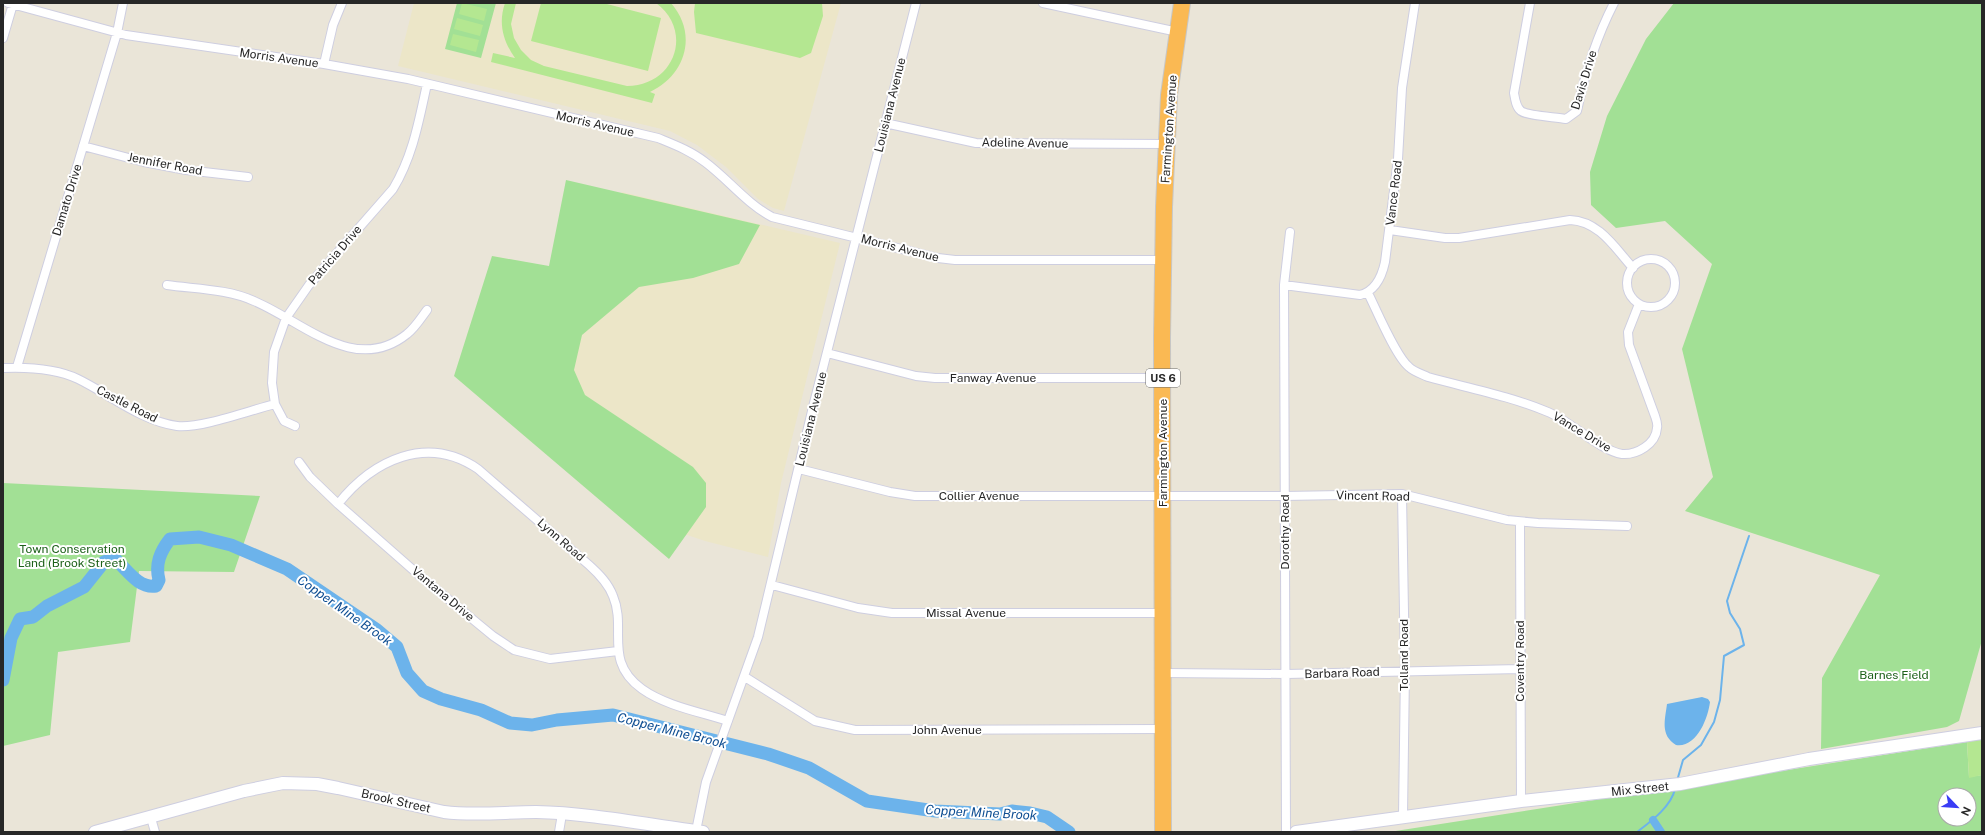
<svg xmlns="http://www.w3.org/2000/svg" width="1985" height="835" font-family="'Public Sans',sans-serif">
  <style>
    .education { fill: #ece6c8 }
    .green { fill: #a2e095; fill-rule: evenodd }
    .pitch { fill: #b4e791 }
    .water { fill: #6cb3eb }
    .lines { fill: none; stroke-linecap: round; stroke-linejoin: round }
    .stream { stroke: #6cb3eb; stroke-width: 2 }
    .canal { stroke: #6cb3eb; stroke-width: 8 }
    .river { stroke: #6cb3eb; stroke-width: 13 }
    .street-casing { stroke: #cecee0; stroke-width: 10 }
    .secondary-casing { stroke: #cecee0; stroke-width: 14 }
    .highway-casing { stroke: #c7c7c7; stroke-width: 18 }
    .street { stroke: #fff; stroke-width: 8 }
    .secondary { stroke: #fff; stroke-width: 12 }
    .highway { stroke: #fab953; stroke-width: 16 }
    .labels { text-anchor: middle; stroke-width: 4; stroke-linejoin: round; paint-order: stroke }
    .shield { fill: #fff; stroke: #686868; stroke-width: 1 }
    .shield-label { font-size: 11px; font-weight: bold; fill: #272727 }
    .street-label { font-size: 12px; fill: #272727; stroke: #fff }
    .park-label { font-size: 12px; fill: #1d611a; stroke: #fff }
    .water-label { font-size: 13px; font-style: italic; fill: #104f93; stroke: #fff }
  </style>
  <rect width="100%" height="100%" fill="#eae5d8"/>
  <path class="education" d="M414,3H841L784,211L773,208L758,199L726,167L697,145L670,131L398,66Z
    M622,192L840,243L781,483L768,557L705,541L637,518L492,256L605,277Z"/>
  <path class="green" d="M457,3H496L481,58L445,49Z
    M1674,3H1982V640L1959,721L1947,727L1821,749L1822,678L1880,575L1685,511L1713,477L1682,349L1712,264L1665,221L1616,228L1591,205L1590,172L1607,116L1646,39Z
    M566,180L760,225L739,264L693,278L639,287L582,335L574,370L585,395L693,467L706,483V507L669,559L454,376L492,256L549,266Z
    M3,483L260,496L234,572L139,571L130,642L58,652L50,735L3,746Z
    M1967,742L1969,777L1982,775V832H1389ZM1945,795H1969V819H1945Z"/>
  <path class="pitch" d="M462,3L487,9L484,21L459,14Z
    M505,3H516L511,24L514,38L521,50L531,60L544,66L627,86C675,86 694,31 656,3H671C698,34 686,75 650,92L655,94L652,103L491,62L493,53L515,58C503,41 498,23 505,3Z
    M541,3H603L661,18L648,71L531,41Z
    M695,3H822L823,16L811,53L800,58L696,33L694,12Z
    M457,18L483,25L480,36L454,29Z
    M453,34L479,40L476,52L450,45Z
    M1982,739V775L1969,778L1967,742Z"/>
  <path class="water" d="M1702,697L1708,699L1710,702C1708,718 1697,748 1676,745C1660,735 1665,720 1667,704Z"/>
  <g class="lines">
    <path class="stream" d="M1677,781L1683,760L1701,745L1714,722L1720,700L1724,656L1744,645L1740,629L1730,613L1727,601L1749,536
      M1637,832C1650,822 1671,807 1675,789"/>
    <path class="canal" d="M1653,820L1661,832"/>
    <path class="river" d="M3,680L11,638L20,619L33,617L47,606L84,587L104,562L114,558C126,568 138,589 156,586L159,580C155,564 160,552 170,539L199,537L231,545L287,569L377,630L397,647L407,673L423,691L441,699L481,710L510,723L532,725L557,720L613,715L768,754L809,768L867,801L935,811L1000,814L1012,811L1030,813L1047,817L1069,832"/>
    <g class="street-casing">
      <path id="street" d="M8,3L126,35L324,64L408,79L658,138C675,145 691,151 705,162C729,180 746,203 772,217L938,258L955,260H1163
        M1043,3L1178,32
        M1530,3L1514,93C1515,99 1516,107 1521,111C1527,116 1557,117 1566,119L1577,111C1585,73 1596,38 1614,3
        M3,38L13,4
        M324,64L333,25L342,3
        M885,123L976,143L1167,144
        M83,146L144,162L186,170L248,177
        M1390,230L1445,238H1459L1570,220C1599,221 1615,248 1633,268
        M1627 283a24 24 0 1 1 48 0a24 24 0 1 1-48 0Z
        M167,285C195,289 228,289 254,301C302,321 355,376 407,334C415,328 421,318 427,310
        M1284,285L1360,295C1376,291 1382,276 1385,262L1398,159L1402,88L1415,3
        M1368,293C1376,309 1396,357 1409,367C1414,372 1422,374 1428,377C1468,388 1510,396 1548,412C1570,421 1601,451 1622,454C1637,455 1656,444 1657,428C1658,424 1656,419 1655,416L1629,345L1628,332L1639,304
        M827,353L916,376L935,378H1163
        M17,367L117,33L123,3
        M3,368C28,367 55,368 78,379C109,394 141,421 177,426C199,429 251,410 275,404
        M295,426L284,421L275,404L272,383L274,352L286,318L309,285L393,189C413,156 419,120 427,84
        M299,462L310,477L338,504L420,576L493,636L514,650L550,659L618,651
        M799,469L890,492L915,496H1284L1402,494L1507,520L1538,523L1627,526
        M1402,494L1405,671L1403,816
        M338,504C373,460 427,434 478,469L589,565C599,574 608,583 613,596C627,629 603,661 642,689C666,706 700,712 728,721
        M1520,522L1521,801
        M772,585L858,608L892,613H1164
        M1164,673L1286,674L1520,669
        M745,677L815,721L855,730L1163,729
        M151,818L155,832
        M696,831L706,782L758,637L813,407L916,3
        M559,832L562,814
        M1286,832L1284,285L1290,232"/>
    </g>
    <g class="secondary-casing">
      <path id="secondary" d="M95,832L244,791L283,783L317,784L338,788L444,812C475,816 505,812 536,812C590,813 649,825 703,832
        M1296,832L1521,801L1680,784L1809,759L1982,733"/>
    </g>
    <g class="highway-casing">
      <path id="highway" d="M1163,832L1162,337L1164,207L1169,95L1182,3"/>
    </g>
    <use href="#street" class="street"/>
    <use href="#secondary" class="secondary"/>
    <use href="#highway" class="highway"/>
  </g>
  <g class="labels">
    <rect class="shield" x="1146" y="369" width="34" height="18" rx="3"/>
    <g class="shield-label">
      <text x="1163" y="382">US 6</text>
    </g>
    <g class="street-label">
      <text transform="translate(279 58) rotate(8)" y="4">Morris Avenue</text>
      <text transform="translate(1584 80) rotate(-73)" y="4">Davis Drive</text>
      <text transform="translate(890 105) rotate(-76)" y="4">Louisiana Avenue</text>
      <text transform="translate(595 124) rotate(13)" y="4">Morris Avenue</text>
      <text transform="translate(1169 129) rotate(-86)" y="4">Farmington Avenue</text>
      <text transform="translate(1025 143) rotate(1)" y="4">Adeline Avenue</text>
      <text transform="translate(165 164) rotate(11)" y="4">Jennifer Road</text>
      <text transform="translate(1394 193) rotate(-83)" y="4">Vance Road</text>
      <text transform="translate(67 200) rotate(-73)" y="4">Damato Drive</text>
      <text transform="translate(900 248) rotate(14)" y="4">Morris Avenue</text>
      <text transform="translate(335 255) rotate(-49)" y="4">Patricia Drive</text>
      <text x="993" y="382">Fanway Avenue</text>
      <text transform="translate(127 404) rotate(27)" y="4">Castle Road</text>
      <text transform="translate(811 419) rotate(-76)" y="4">Louisiana Avenue</text>
      <text transform="translate(1582 432) rotate(31)" y="4">Vance Drive</text>
      <text transform="translate(1163 453) rotate(-90)" y="4">Farmington Avenue</text>
      <text x="979" y="500">Collier Avenue</text>
      <text transform="translate(1373 496) rotate(1)" y="4">Vincent Road</text>
      <text transform="translate(1285 532) rotate(-90)" y="4">Dorothy Road</text>
      <text transform="translate(561 540) rotate(41)" y="4">Lynn Road</text>
      <text transform="translate(443 594) rotate(40)" y="4">Vantana Drive</text>
      <text x="966" y="617">Missal Avenue</text>
      <text transform="translate(1404 655) rotate(-90)" y="4">Tolland Road</text>
      <text transform="translate(1520 661) rotate(-90)" y="4">Coventry Road</text>
      <text transform="translate(1342 673) rotate(-2)" y="4">Barbara Road</text>
      <text x="947" y="734">John Avenue</text>
      <text transform="translate(1640 789) rotate(-6)" y="4">Mix Street</text>
      <text transform="translate(396 801) rotate(13)" y="4">Brook Street</text>
    </g>
    <g class="park-label">
      <text x="72" y="553">Town Conservation<tspan x="72" dy="14">Land (Brook Street)</tspan></text>
      <text x="1894" y="679">Barnes Field</text>
    </g>
    <g class="water-label">
      <text transform="translate(345 610) rotate(35)" y="5">Copper Mine Brook</text>
      <text transform="translate(672 730) rotate(14)" y="5">Copper Mine Brook</text>
      <text transform="translate(981 812) rotate(3)" y="5">Copper Mine Brook</text>
    </g>
  </g>
  <rect width="1985" height="835" fill="none" stroke="#272727" stroke-width="8"/>
  <g transform="translate(1957 807) rotate(115)"><circle r="19" fill="#ffffff" stroke="#a9a9a9"/>
  <path d="M0-3L7 15L0 10L-7 15Z" fill="#3a3cf5"/>
  <text y="-6" font-size="11" font-weight="bold" text-anchor="middle" fill="#272727">N</text>
  </g>
</svg>
